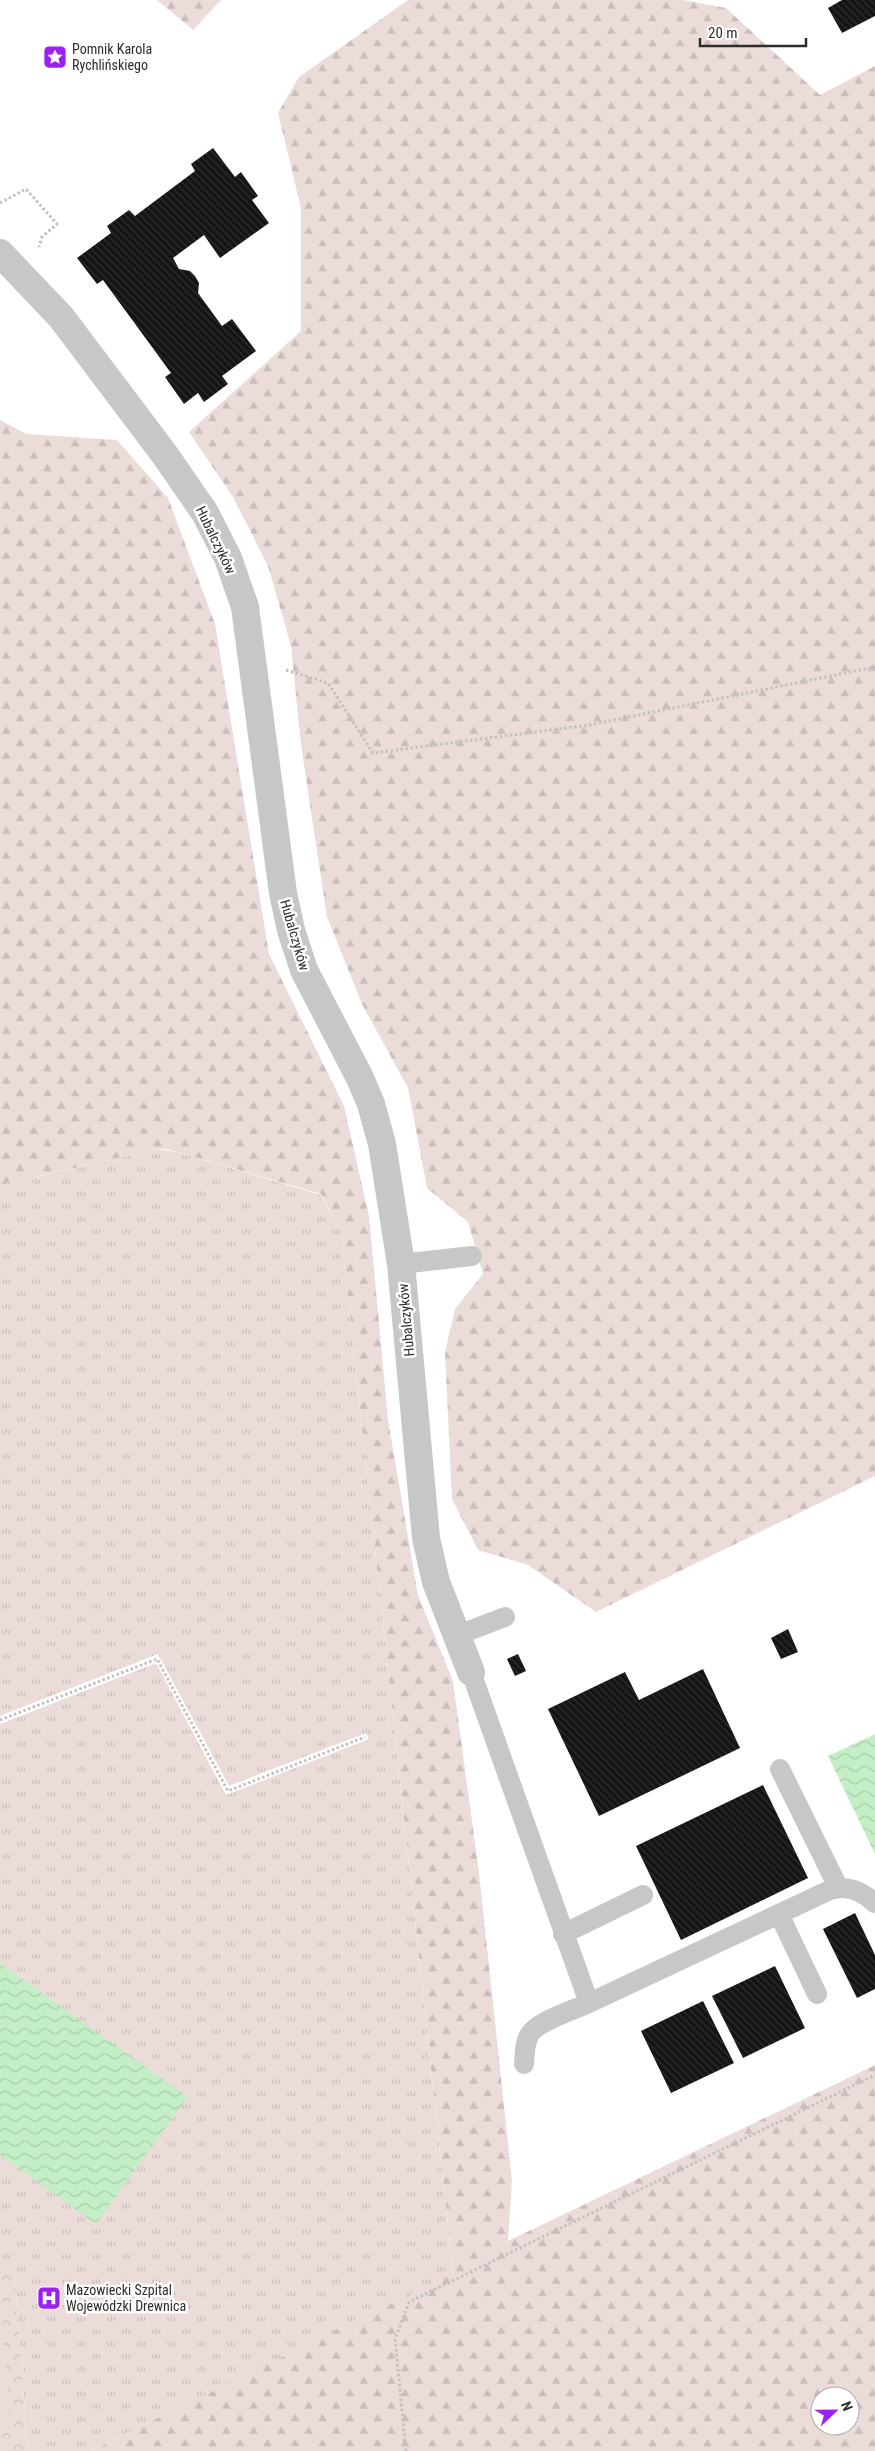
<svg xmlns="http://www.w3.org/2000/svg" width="875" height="2451" font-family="'Roboto Condensed',sans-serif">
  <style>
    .grass { fill: url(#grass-tufts) }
    .forest { fill: url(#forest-firs); fill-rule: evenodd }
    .park { fill: url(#park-crowns) }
    .pitch { fill: #ecdcd9 }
    .water { fill: url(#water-waves) }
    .building { fill: url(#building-back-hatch) }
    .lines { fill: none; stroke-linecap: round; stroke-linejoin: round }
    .path { stroke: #c1c1c1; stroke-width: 3; stroke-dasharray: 2.5 2.5; stroke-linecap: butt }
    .service { stroke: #c7c7c7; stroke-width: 20 }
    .minor { stroke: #c7c7c7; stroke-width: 28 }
    .labels { text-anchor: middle; stroke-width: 5; stroke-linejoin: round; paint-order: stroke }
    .poi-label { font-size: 14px; fill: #2d2d2d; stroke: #fff; text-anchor: start }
    .street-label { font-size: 14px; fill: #2d2d2d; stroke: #fff }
  </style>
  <defs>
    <pattern id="grass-tufts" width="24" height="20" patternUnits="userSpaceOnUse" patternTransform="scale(1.25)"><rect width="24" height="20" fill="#ecdcd9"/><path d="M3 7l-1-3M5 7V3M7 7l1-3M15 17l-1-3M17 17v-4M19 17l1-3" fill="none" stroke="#cbbdbb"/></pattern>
    <pattern id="forest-firs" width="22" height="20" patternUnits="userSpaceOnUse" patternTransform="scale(1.25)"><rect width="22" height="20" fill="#ecdcd9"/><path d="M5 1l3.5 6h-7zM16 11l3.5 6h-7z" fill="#cbbdbb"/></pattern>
    <pattern id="park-crowns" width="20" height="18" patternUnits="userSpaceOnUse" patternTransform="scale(1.25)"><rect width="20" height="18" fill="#ecdcd9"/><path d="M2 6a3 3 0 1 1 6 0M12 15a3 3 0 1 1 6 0" fill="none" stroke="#cbbdbb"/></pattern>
    <pattern id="water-waves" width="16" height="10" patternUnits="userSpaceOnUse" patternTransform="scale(1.25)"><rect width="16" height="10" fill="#c4eec6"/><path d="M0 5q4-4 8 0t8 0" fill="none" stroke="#a9ccaa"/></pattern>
    <pattern id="building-back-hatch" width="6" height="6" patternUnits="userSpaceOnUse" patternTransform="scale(1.25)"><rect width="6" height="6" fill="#141414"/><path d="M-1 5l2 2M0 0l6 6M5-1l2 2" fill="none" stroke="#2e2e2e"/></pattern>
  </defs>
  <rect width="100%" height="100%" fill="#fff"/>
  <path class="grass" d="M157,1149L177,1152L321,1195L341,1232L453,2274L91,2451H28L14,2267L0,2268V1724L156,1663L226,1795L369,1739L366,1733L229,1786L158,1654L0,1716V1185Z"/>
  <path class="forest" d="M157,0H221L193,30Z
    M408,0H683L726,8L820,95L875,66V1476L596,1612L528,1565L478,1550L452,1499L445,1352L455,1309L483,1274L468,1222L427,1188L408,1088L362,1004L327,917L301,745L291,646L268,566L233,497L189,432L301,331V208L278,113L299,77Z
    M0,420L27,434L117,440L168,498L215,624L269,954L344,1106L369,1216L388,1420L418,1595L453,1681L479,1873L512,2180L508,2241L875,2065V2451H91L453,2273L341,1232L321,1194L167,1149H157L0,1185ZM820,2396H850V2426H820Z"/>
  <path class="park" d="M14,2267L28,2451H0V2268Z"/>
  <path class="pitch" d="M0,2298L10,2423L0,2424Z"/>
  <path class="water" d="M875,1734V1854L828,1756Z
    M0,1963L188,2097L96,2224L0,2155Z"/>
  <path class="building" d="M842,0H875V16L842,33L828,8Z
    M213,148L235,177L241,172L258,196L252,200L269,223L220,258L204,235L173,258L179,269L190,271L195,276L199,283L198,293L222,326L232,319L256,351L222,376L228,384L204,402L198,393L184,404L165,377L171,373L103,280L97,284L77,258L111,233L107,226L129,210L135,216L195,171L191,164Z
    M788,1629L798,1652L781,1659L771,1638Z
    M518,1654L526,1671L515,1676L507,1659Z
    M703,1669L740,1748L599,1816L548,1709L625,1672L639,1700Z
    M763,1785L808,1878L681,1940L636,1846Z
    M855,1913L875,1955V1989L857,1998L823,1929Z
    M775,1966L805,2028L743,2058L712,1996Z
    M703,2001L734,2063L671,2093L641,2031Z"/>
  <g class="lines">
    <path class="path" d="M0,203L26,189L57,224L42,237L39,247
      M286,670L328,683L373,753L589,725L875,667
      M0,1720L157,1659L228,1791L365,1737
      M406,2451L395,2339L409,2302L875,2075"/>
    <path class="service" d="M401,1264L472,1256
      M458,1635L505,1617
      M471,1672L589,2003C574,2010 538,2021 530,2034C524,2043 525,2054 524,2064
      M780,1769L838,1887
      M779,1914L817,1994
      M563,1934L643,1895
      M589,2003L830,1890C848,1884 862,1892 875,1903"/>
    <path class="minor" d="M0,253L61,317L165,455L205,513L228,558L245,607L283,893L291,930L304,970L360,1078L371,1104L382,1144L401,1264L426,1538L436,1582L471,1672"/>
  </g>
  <defs>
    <g id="sight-square" transform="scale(1.25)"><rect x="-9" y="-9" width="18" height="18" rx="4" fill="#9c20f3" stroke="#fff"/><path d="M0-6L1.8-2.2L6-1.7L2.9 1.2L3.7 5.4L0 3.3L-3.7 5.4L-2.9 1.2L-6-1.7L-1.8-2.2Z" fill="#fff"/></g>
    <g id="hospital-square" transform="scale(1.25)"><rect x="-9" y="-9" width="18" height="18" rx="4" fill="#9c20f3" stroke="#fff"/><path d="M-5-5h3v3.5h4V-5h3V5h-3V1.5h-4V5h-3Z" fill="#fff"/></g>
  </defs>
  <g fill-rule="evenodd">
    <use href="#sight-square" x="55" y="57"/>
    <use href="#hospital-square" x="49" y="2298"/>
  </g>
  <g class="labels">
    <g class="poi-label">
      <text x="72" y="54">Pomnik Karola<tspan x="72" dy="16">Rychlińskiego</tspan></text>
      <text x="66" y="2295">Mazowiecki Szpital<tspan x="66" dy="16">Wojewódzki Drewnica</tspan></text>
    </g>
    <g class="street-label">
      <text transform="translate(216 540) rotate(64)" y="5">Hubalczyków</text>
      <text transform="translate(295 935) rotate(74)" y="5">Hubalczyków</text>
      <text transform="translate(406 1320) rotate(-95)" y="5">Hubalczyków</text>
    </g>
  </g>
  <g transform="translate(835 2411) rotate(68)"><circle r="24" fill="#ffffff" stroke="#ababab"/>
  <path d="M0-4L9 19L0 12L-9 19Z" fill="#9c20f3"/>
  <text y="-8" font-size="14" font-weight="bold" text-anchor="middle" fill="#2d2d2d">N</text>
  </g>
  <path d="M700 38v8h106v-8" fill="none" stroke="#2d2d2d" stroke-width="2.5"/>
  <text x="708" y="38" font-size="15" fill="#2d2d2d" stroke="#ffffff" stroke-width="4" paint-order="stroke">20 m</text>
</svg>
